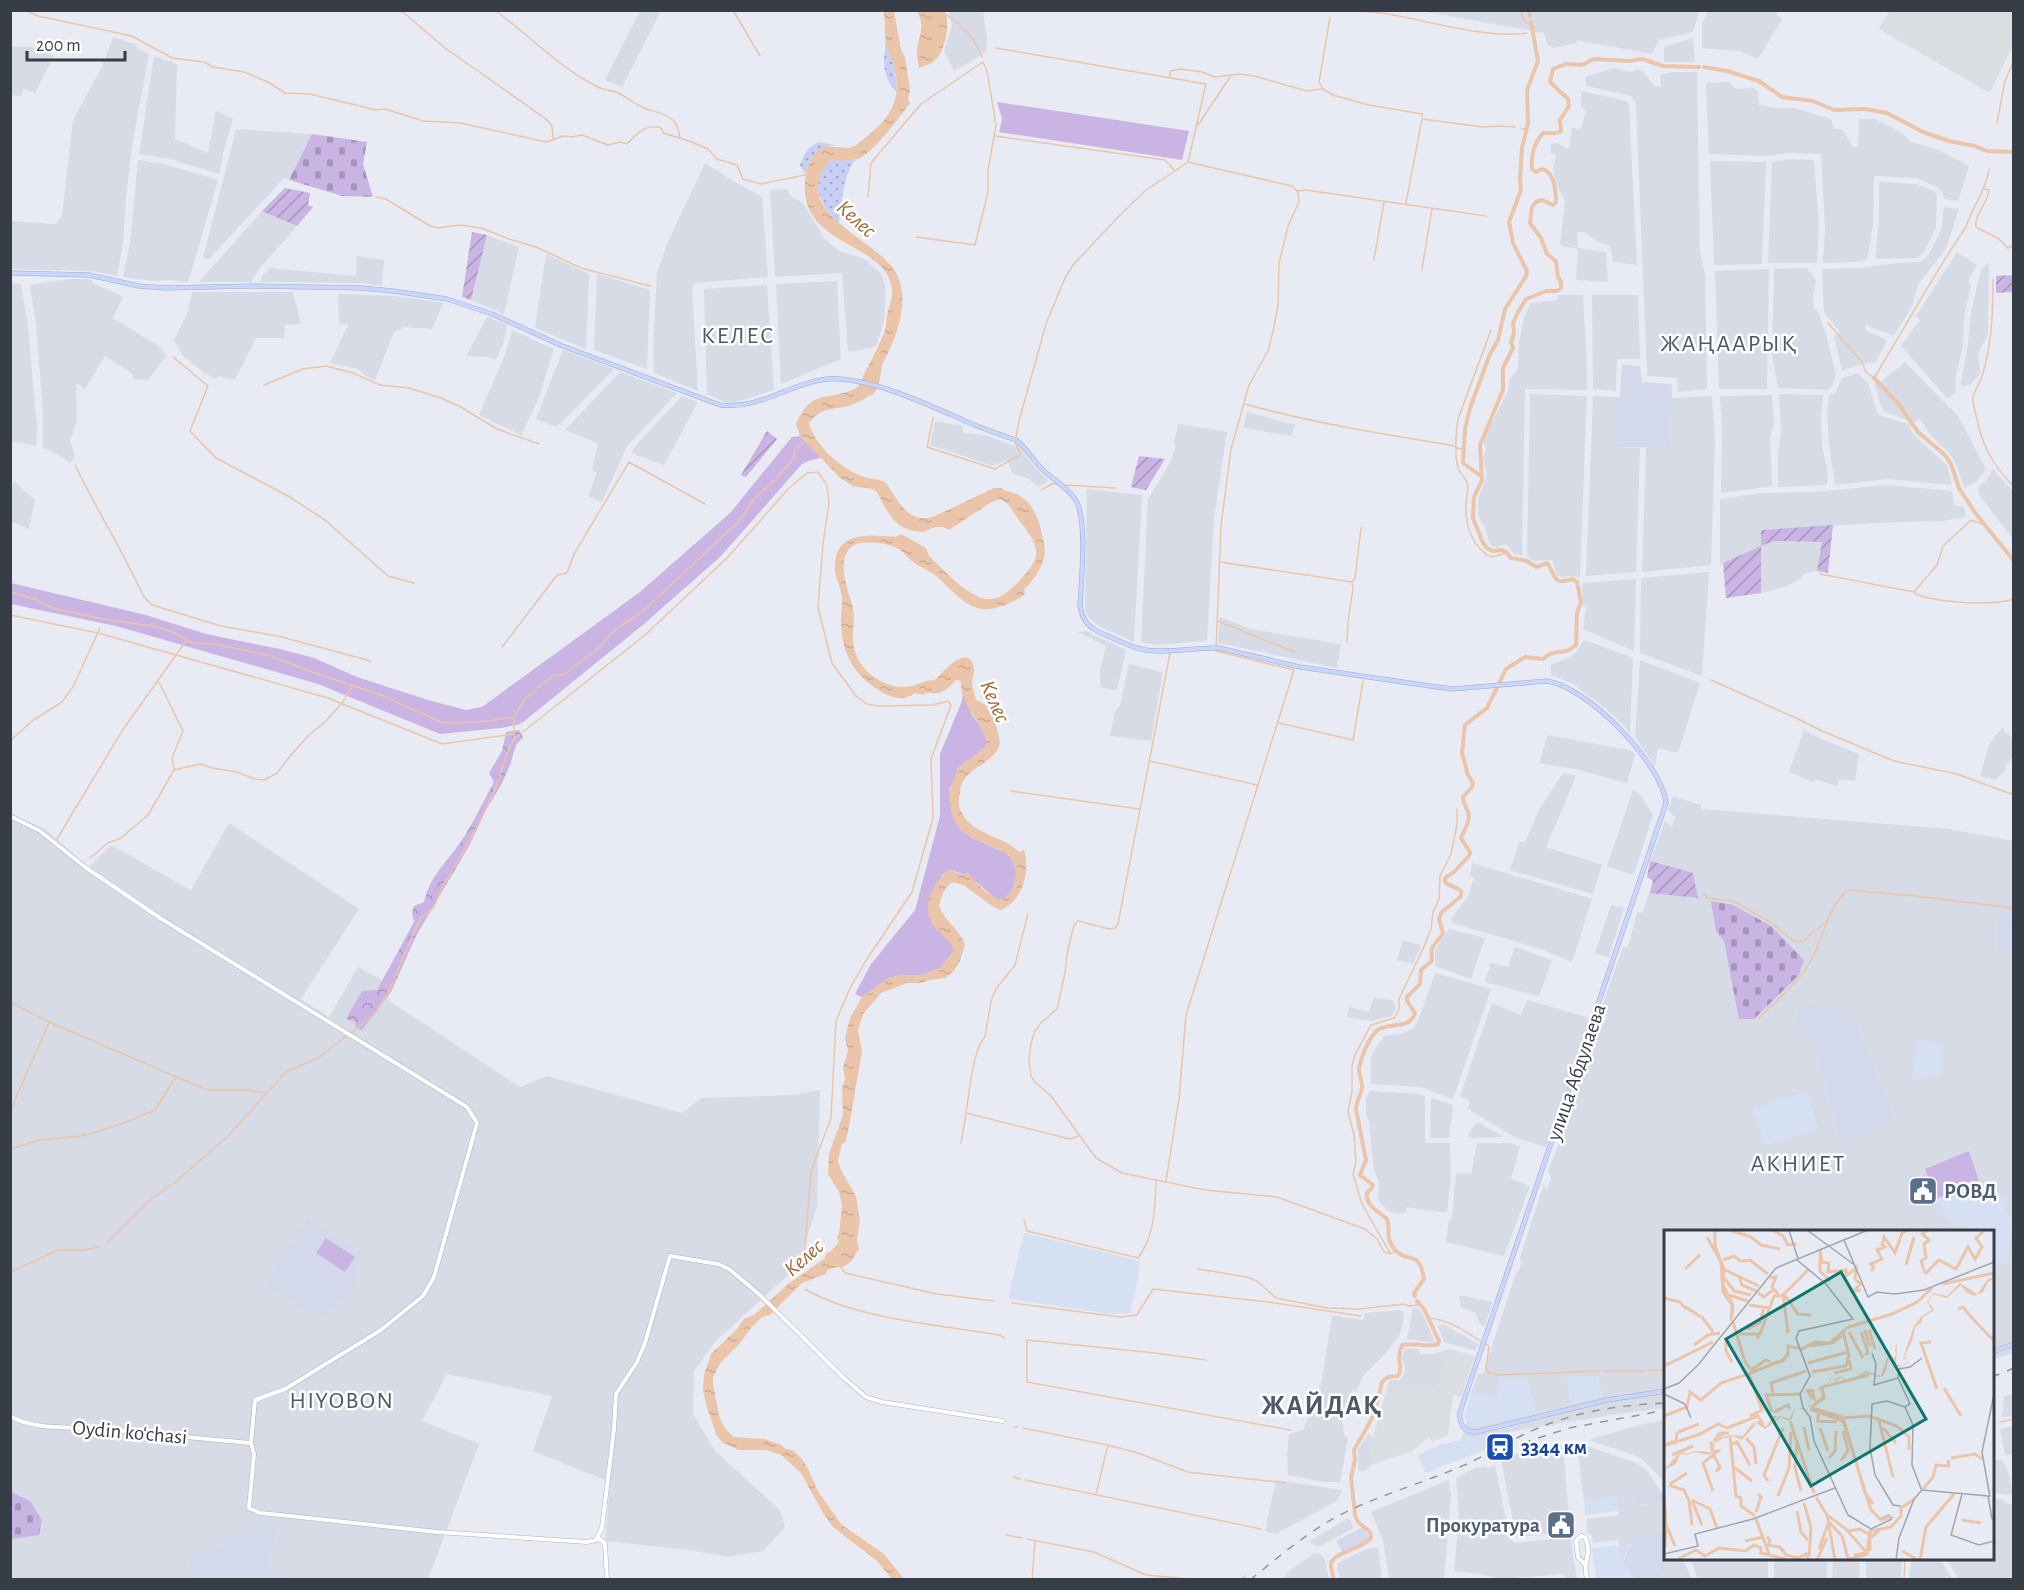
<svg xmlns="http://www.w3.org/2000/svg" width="2024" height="1590" font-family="'Alegreya Sans',sans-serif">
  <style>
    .residential { fill: #d7dbe6 }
    .commercial { fill: #d5e1f3 }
    .industrial { fill: #dadde2 }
    .education { fill: #d3d9eb }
    .green { fill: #cab4e4 }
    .forest { fill: url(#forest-crowns) }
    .sand { fill: url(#sand-dots) }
    .cemetery { fill: url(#cemetery-stones) }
    .garden { fill: url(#garden-furrows) }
    .water { fill: url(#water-ripples) }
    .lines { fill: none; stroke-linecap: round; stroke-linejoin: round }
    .stream { stroke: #ebc5a9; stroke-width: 1.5 }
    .canal { stroke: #ebc5a9; stroke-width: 4 }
    .tertiary-casing { stroke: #abb2be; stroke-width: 5 }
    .secondary-casing { stroke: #9daad2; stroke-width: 5 }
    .tertiary { stroke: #fff; stroke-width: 4 }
    .secondary { stroke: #cad5fa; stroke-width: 4 }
    .rail { stroke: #969696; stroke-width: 1.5; stroke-dasharray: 8 8; stroke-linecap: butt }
    .labels { text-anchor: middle; stroke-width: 5; stroke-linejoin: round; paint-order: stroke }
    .street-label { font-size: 21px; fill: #373d46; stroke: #fff }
    .service-label { font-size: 21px; font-weight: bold; fill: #4e5e75; stroke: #fff; text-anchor: start }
    .transit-label { font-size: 21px; font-weight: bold; fill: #164399; stroke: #fff; text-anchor: start }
    .water-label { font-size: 22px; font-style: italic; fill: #a26636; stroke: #fff }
    .quarter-label { font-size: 24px; letter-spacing: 1.5px; fill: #4f5968; stroke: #fff }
    .district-label { font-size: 27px; font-weight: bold; letter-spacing: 1.5px; fill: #4f5968; stroke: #fff }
    .inset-river { fill: none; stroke: #ebc5a9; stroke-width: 3 }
    .inset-road { fill: none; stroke: #a1a5ae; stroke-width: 1.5 }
    .view { fill: #0f766e; fill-opacity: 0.15; stroke: #0f766e; stroke-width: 3 }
    .inset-edge { fill: none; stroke: #373d46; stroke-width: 3 }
  </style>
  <defs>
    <pattern id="forest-crowns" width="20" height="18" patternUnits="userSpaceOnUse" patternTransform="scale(1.5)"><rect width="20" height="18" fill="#cab4e4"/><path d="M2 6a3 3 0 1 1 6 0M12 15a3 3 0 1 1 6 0" fill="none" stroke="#a594bb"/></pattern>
    <pattern id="sand-dots" width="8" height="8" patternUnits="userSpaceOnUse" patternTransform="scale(1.5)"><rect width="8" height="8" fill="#c7d0f4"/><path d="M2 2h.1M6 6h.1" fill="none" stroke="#a2aac7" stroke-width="1.8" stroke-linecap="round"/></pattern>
    <pattern id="cemetery-stones" width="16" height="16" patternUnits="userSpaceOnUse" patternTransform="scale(1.5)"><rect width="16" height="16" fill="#cab4e4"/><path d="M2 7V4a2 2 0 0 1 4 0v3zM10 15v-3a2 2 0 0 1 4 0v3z" fill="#a594bb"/></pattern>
    <pattern id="garden-furrows" width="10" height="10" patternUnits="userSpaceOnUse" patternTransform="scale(1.5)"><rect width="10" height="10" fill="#cab4e4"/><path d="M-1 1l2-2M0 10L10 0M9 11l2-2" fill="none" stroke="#a594bb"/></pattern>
    <pattern id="water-ripples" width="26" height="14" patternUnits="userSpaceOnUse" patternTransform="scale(1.5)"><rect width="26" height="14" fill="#ebc5a9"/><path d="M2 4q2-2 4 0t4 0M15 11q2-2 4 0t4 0" fill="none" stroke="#caaa93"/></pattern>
  </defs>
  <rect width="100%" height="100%" fill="#e8ebf3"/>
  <path class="residential" d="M640,11H661L622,87L605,80Z
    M949,11H983L987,39L986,52L954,71L944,52L952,26Z
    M1421,11H1699L1693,32L1659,40L1652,54L1576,40L1577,43L1553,48L1548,45L1544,33Z
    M1708,11H1778L1776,14L1782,19L1758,59L1740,51L1702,48V24Z
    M113,37L137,45V49L149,54L133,140L126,197L123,244L117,276L91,271L11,269V221L55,224L62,216L73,120L102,67Z
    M1693,38L1695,62H1664V47Z
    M11,47H32L54,56L35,93L23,89L22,96L11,95Z
    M154,56L177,64L175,139L208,153L216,111L233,119L223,153L219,174L170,159L139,154Z
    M1614,68L1630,72L1638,69L1646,74L1654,87L1661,86L1660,74L1676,72H1697L1700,252L1705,275L1707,389L1678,392L1677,378L1647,376L1636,104L1631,96L1586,86L1585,77Z
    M1729,82L1736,89L1753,88L1758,91L1759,105L1777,108H1794L1831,119L1834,129H1842L1853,147L1858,146L1859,119H1875L1901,132L1911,142L1936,149L1969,166L1958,201L1944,199L1942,191L1938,188L1917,178L1874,176L1873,225L1867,260L1857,262L1823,263L1825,229L1821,154L1787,153L1767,156L1709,154L1706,83Z
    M1581,91L1626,101L1629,104L1637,265L1613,262L1610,246L1598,242L1584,232H1577L1578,248L1606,252L1608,282L1576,280L1578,249L1560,245L1565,201L1557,185L1553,170L1556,154L1551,153V144L1557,143L1569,149L1572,128L1581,129L1586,111L1581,107Z
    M236,129L312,134L289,180L284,178L209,259L203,258Z
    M1790,159L1814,160L1819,224L1817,263H1768L1772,162Z
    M138,160L164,164L218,180L188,283L170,280L153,281L123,277L130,243Z
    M1710,161L1766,162L1762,264L1714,265Z
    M705,163L735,182L762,197L768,277L694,283L692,291L698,391L654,373L653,348L657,272L668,242Z
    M1879,182L1917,184L1934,191L1937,195L1936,228L1925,250L1920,256L1915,258L1875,259L1879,221Z
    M786,189L792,197L803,203L824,238L839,251L865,259L882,275L885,286V318L876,347L848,352L842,273L775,277L770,190Z
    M1944,207L1959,209L1946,249L1919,283L1912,306L1894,336L1865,325L1866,330L1887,340L1876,362L1866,363L1842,371L1834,336L1840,332L1824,313L1822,269L1860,268L1898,263L1920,262L1928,256L1941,231Z
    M262,211L297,226L260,268L251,282H199Z
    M487,235L519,247L504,314L471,300Z
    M1957,252L1977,265L1968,281L1971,285L1964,317L1963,345L1955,380L1956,393L1947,398L1901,346L1916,325L1921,321L1916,316Z
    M546,254L589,274L586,349L535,328Z
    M357,256L384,260L382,286L361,283L260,282L264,274L269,268L356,276Z
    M1989,263L1988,335L1978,353L1980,374L1971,384L1961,387V382L1968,344L1970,319L1978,281L1983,267Z
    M1805,268L1811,272L1816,281L1813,295L1814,309L1818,311L1827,338L1836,376L1832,386L1827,390L1778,388L1772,354L1774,269Z
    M1769,269L1767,389H1719L1715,271Z
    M597,274L650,290L647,369L594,350Z
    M69,279H91L93,283L123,297L113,318L157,345L167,355L148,380L133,379V374L105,356L85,389L76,383L77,420L70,441L75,456L70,463L59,455L43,447V412L36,325L30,285Z
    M837,281L841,359L781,384L776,284Z
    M10,283L21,284L28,328L37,427L36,446L11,441Z
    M767,285L774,390L744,400L727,403L707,394L704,289Z
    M192,292H293L301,324L285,325L284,338H256L235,380L219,376L216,379L204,373L183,356L174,340L188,312Z
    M338,294L395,296L443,303L432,329L404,327L394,332L375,380L366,376L358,369L330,363L348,325L339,323Z
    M1557,295H1583L1587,363V390L1525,389L1522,556L1514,554L1508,546L1504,544L1497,548L1490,545L1485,527L1481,521L1478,513V500L1487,474L1483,459L1486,449L1483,440L1508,391L1510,379L1518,369L1519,342L1524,317L1531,303L1558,300Z
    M1592,295H1638L1640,359H1617L1616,391L1593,389Z
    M487,317L507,325L503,344L496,360L488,357L466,356Z
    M512,330L554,349L538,400L521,435L479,415L505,355Z
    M563,350L614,369L557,427L536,419Z
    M1905,362L1958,416L1986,469L1976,482L1964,488L1959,471L1950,454L1931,436L1920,419L1914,423L1883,411L1874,383L1882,381Z
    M620,372L677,393L627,446L602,502L588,496L597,473L592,470L598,443L565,430Z
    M1857,373L1868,383L1878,415L1909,424L1913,434L1947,465L1952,485L1887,479L1835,485L1829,445L1827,412L1829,395L1835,393L1842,378Z
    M1530,394L1587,396L1580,577L1569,576L1563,578L1557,575L1552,560L1534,561L1527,557Z
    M1779,394L1823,395L1821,418L1822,447L1828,472L1827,485L1778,487V454L1781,431Z
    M1772,395L1774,423L1770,439L1772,486L1721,493L1722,431L1720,396Z
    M682,396L698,402L664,465L631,453L637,444Z
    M1593,396L1615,397V447L1640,448L1636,572L1586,576Z
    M1712,396L1715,440L1711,565L1642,572L1646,448H1670L1671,398Z
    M1247,412L1295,425L1292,436L1243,428Z
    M935,421L963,426V433L985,435L1020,448L1032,464L1049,481L1039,487L1029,479L1013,474L1007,460L993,466L930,445Z
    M1178,424L1227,432L1214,518L1207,641L1157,645L1141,642L1148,499L1171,461L1176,445L1174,442Z
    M1993,469L2013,491V539L1980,496L1978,488L1988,478Z
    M14,481L35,500L29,529L11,521V493Z
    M1888,485L1952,491L1954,505L1964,507L1966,517L1942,521L1876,523L1761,530L1762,546L1774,541L1822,542L1817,571L1804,574L1801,578L1785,587L1761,593V547L1720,565V499L1763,493L1815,492Z
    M1087,489L1142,495L1134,642L1099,626L1091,620L1085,610Z
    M1709,572L1702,676L1640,653L1641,578Z
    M1636,579L1634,651L1583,629L1586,607L1583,605L1582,583Z
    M1220,617L1251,629L1341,644L1337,668L1218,643Z
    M1086,631L1126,650L1117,690L1102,688L1100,685V670L1106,646L1078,632Z
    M1584,640L1633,658L1630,734L1623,725L1605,708L1573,684L1551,675V665L1570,657L1576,652Z
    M1640,660L1700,683L1678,753L1658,748L1655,766L1635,737Z
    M1129,664L1163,672L1151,741L1110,736L1115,711L1120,706Z
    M2002,728L2013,739V757L2005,766L2007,769L1995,780L1980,776L1989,744Z
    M1804,730L1821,739L1859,754L1855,781L1839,779L1837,786L1815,779L1813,782L1789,772Z
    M1548,735L1632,751L1635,755L1627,783L1575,769L1539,763Z
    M1563,773L1575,775V779L1546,847L1602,865L1593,894L1510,870L1519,842H1525L1539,810Z
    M1633,790L1640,794L1653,815L1634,875L1607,866Z
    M1673,796L1701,805V809L1950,829L2013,841V1353L1993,1359L1992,1232H1666L1665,1408L1617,1414L1461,1440L1476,1394L1471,1393L1478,1373L1483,1374L1517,1270L1518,1273L1521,1264L1520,1257L1544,1184L1546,1191L1551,1179L1548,1170L1559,1143H1563L1565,1136L1560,1135L1599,1022L1604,1023L1607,1016L1599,1014L1623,947L1628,948L1637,912L1642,913L1659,864L1650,861L1665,821L1672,827L1675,818L1668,810Z
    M10,813L46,830L89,867L111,845L191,890L229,823L359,909L301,999L329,1017L358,967L386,982L388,1000L520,1087L547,1076L682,1113L702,1098L793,1095L820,1090L817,1206L798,1266L716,1341L694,1371L693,1414L715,1451L780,1510L785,1527L763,1551L728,1557L689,1550L605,1541L610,1482L533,1451L552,1396L447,1374L422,1421L479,1444L428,1579H11Z
    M1472,863L1592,899L1572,962L1541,949L1452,923V918L1468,896L1474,878L1470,876Z
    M1611,905L1624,908L1609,957L1595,953Z
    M1449,929L1485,938L1471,979L1435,966V950Z
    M1403,940L1421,945L1413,964L1397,960Z
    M1515,947L1552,960L1539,996L1485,982L1491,963L1508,967Z
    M1435,973L1491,989L1453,1099L1420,1087L1371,1084V1057L1377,1046L1384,1036L1404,1033L1413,1029L1418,1021Z
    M1374,997L1394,1001L1396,1009L1392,1016L1372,1021L1347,1017L1349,1007L1369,1012Z
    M1527,1000L1590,1018L1546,1147L1516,1138L1468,1109L1470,1101L1460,1096L1492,1003L1521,1015Z
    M1370,1091L1421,1094L1425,1096V1143H1450L1451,1175L1447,1213L1406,1207L1407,1212L1399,1214L1390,1212L1381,1204L1378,1199L1379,1181L1374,1170L1369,1122L1366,1113V1098Z
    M1431,1098L1451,1104L1453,1107L1449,1138H1430Z
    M1477,1122L1504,1137L1473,1138L1468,1135Z
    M1477,1143H1510L1520,1146L1511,1179L1530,1186L1504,1256L1446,1242L1449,1220L1452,1218L1456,1173L1471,1174Z
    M1459,1295L1493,1302L1484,1327L1479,1322L1476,1313L1461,1307Z
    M1413,1308H1417L1421,1311L1433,1337V1342H1427L1407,1339Z
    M1400,1310L1404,1313L1403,1324L1399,1336L1386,1353L1363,1376L1356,1392L1352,1390L1342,1417L1344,1435L1348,1439L1340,1482H1323L1288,1475L1287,1454L1289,1434L1303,1430L1310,1413L1322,1380L1332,1315L1363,1320L1365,1313Z
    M1443,1324L1478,1344L1476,1351L1444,1342L1439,1329L1438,1326Z
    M1405,1348L1419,1349L1420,1354H1433L1449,1349L1437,1391L1388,1384L1391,1380H1399L1404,1375L1405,1369L1402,1358Z
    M2013,1394V1416L2002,1417L2004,1396Z
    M1665,1420V1479H1662L1643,1460L1634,1455L1588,1440L1643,1424Z
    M2013,1426V1454L2005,1455L2000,1429Z
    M1368,1434L1373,1437L1371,1445V1465L1365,1471H1358V1449Z
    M1559,1444L1563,1445L1569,1518L1554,1519L1555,1533L1516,1537L1501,1460L1520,1453Z
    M1584,1445L1637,1463L1648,1472L1662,1493H1635V1505L1665,1503V1532L1640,1536V1541L1629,1545L1624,1559L1622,1561L1618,1540L1593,1543L1592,1536L1587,1532V1519L1619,1515L1616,1497L1584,1501L1577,1446Z
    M1992,1460H2001L2005,1464L2010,1478L2013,1495L1993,1493Z
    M1495,1465L1510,1539L1515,1543L1570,1537L1577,1579H1565L1564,1574L1500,1579L1478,1574L1454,1571L1459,1516L1456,1478L1475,1468L1483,1467L1488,1468Z
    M1276,1480L1342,1490L1337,1501L1276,1534L1265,1531Z
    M1449,1480L1451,1497L1444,1579H1389L1383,1540L1371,1512Z
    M1993,1498L2004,1500L2005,1503L2013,1505V1579H1959L1946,1559L1992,1558Z
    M1347,1519H1350L1354,1528L1320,1546H1315L1310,1541Z
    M1378,1547L1382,1579H1339L1337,1563L1367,1549Z
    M1315,1553H1319L1325,1560L1329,1579H1282L1290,1570Z
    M1666,1558L1683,1559L1692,1579L1663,1580Z
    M1911,1558L1940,1559L1952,1579H1909Z
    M1690,1559H1768V1579H1698Z
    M1774,1559H1827V1579H1774Z
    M1833,1559H1860L1859,1579H1832Z
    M1866,1559H1902L1901,1579H1866Z"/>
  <path class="commercial" d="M1916,1040L1941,1045L1942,1074L1913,1079Z
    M1807,1091L1818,1129L1765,1145L1753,1108Z
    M1964,1187L1970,1203L1998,1192L2007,1197L2005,1211L2014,1221L2013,1234L2010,1235L2008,1263H1993L1992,1232L1967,1231L1963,1225L1951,1226L1936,1199Z
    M1024,1233L1140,1261L1138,1280L1131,1308L1132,1313L1110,1314L1009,1299L1011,1286Z
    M1598,1376L1603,1397L1571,1404L1566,1378Z
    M1527,1378L1536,1413L1476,1427L1464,1417L1471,1393L1497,1397L1499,1379Z
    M1505,1429L1508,1441L1425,1473L1418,1455L1439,1445Z
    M1617,1497L1619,1511L1585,1515L1584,1501Z
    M1619,1545L1622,1561L1634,1579H1596L1592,1548Z"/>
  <path class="industrial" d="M1890,10L2013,11V45L1990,93L1879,29Z
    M1449,1349L1475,1356L1461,1397L1453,1395L1448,1435L1432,1442L1430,1437L1412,1451L1371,1465V1445L1388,1384L1437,1391Z"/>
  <path class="education" d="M1622,365L1640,366L1642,382L1672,384L1670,448L1615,447V397H1620Z
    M1999,912H2012L2011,927H2013L2014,937L2012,954L1997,952Z
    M1800,1005L1852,1013L1895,1121L1841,1142L1813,1039L1791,1031Z
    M308,1218L360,1253L356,1280L347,1297L330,1311L319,1315L305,1310L267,1284Z
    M1634,1493H1662L1665,1503L1635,1505Z
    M249,1523L277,1525L268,1568L292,1579H194L189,1570L192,1553L212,1556L224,1542L236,1537L248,1536Z
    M1363,1527L1370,1539L1343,1553L1336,1541Z
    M1665,1532L1666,1559L1663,1578L1634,1579L1622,1561L1625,1559L1629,1545H1632V1542L1640,1540V1536Z"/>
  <path class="green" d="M997,102L1189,131L1182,160L999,132L1002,119Z
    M800,436L821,458L811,460L802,464L721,556L644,624L522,723L520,721L521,724L501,728L440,734L318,684L116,626L11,604V583L146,615L206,634L280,649L314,658L357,677L428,700L466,710L482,707L640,592L730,513L792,437Z
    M964,695L972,715L985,733L987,744C979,755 967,760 957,769V775L949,789L960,829L971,837L1008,854L1016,863L1017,873L1013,888L1007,897L999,900C988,894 981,884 970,878C964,874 957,872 950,870L942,875L932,924L952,943L954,951L939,969L921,975H901L889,978L862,997L855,994L871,964L915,910L940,816V754L962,701V697Z
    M1969,1151L1979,1181L1936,1199L1925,1169Z
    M326,1238L355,1257L345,1272L316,1253Z"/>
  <path class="forest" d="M519,730L523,737L516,745L510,765L501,785L486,810L469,846L416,936L391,992L362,1030L356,1027L355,1022L346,1019L362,991L377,990L414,922L412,912L414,906L424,902C431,875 444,865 460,843C473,824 483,802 494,782L489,773L502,751L506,732Z"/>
  <path class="sand" d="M886,42L895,70L897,92C882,78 883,60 886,42Z
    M821,142L836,146H824L809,163L805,174L800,165C805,153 808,145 821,142Z
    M841,159L856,160C844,169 841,207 839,224C820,203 808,185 830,161Z"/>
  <path class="cemetery" d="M312,134L367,142L363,164L373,197L342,196L289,180Z
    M1711,901L1733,905L1771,926L1804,960L1799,975L1754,1019H1739L1724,941L1716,931Z
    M12,1492L31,1502L42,1520L39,1535L11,1539Z"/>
  <path class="garden" d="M285,188L310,193L308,205L313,207L297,226L262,211Z
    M472,232L487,235L471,300L462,297Z
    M2013,275V292L1996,293V276Z
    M767,431L777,439L746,477L741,475Z
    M1139,456L1165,459L1146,490L1131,487Z
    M1833,525L1828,573L1817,571L1822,542L1774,541L1761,546V593L1726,598L1723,563L1761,546V530Z
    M1650,861L1693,873L1698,898L1650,893L1653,881L1647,877Z"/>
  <path class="water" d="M883,11H894L901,50L905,57L910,90L908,99L910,103C900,117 873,153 858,159C850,161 838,159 830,161C786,211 875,238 895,271C911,297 898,334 885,359C879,369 882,385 874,393C872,396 868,396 866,398C860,401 855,404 849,406C830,410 822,407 809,423C813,444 844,471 864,477C870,479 877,479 883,481C887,483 889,488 892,492C902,509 914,524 935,516L994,488H1002L1005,491C1029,494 1037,513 1042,534C1044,542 1046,550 1044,558C1041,569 1033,582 1024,589L1025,594C1017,601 994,611 983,609C964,607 949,587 935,575C930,571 922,568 916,564C908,559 903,550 895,547C885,543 864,540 854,545C835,557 847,587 852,604C856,616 852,629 853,640C854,666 879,688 905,687C915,687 924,680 935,680C943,673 968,641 974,668C975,672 972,677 972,682C972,688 975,694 976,700C991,707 991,708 995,723C997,730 1001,740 999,746C992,766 963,767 960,791C959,797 958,804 960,809C971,836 1001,834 1019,852L1024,850C1031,872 1022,901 1001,910C973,900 950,856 939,907C946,921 959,930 965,944L960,961L953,972L945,978L930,980L920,983H907L881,993L863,1014L858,1030L862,1051L850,1121L846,1141L842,1144L838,1161L841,1170L856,1196L860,1220L857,1239L859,1250C856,1252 855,1256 853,1259C847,1268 838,1267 828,1269L826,1274L802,1283L770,1315L762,1317L750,1329L741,1342L721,1362L713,1377V1384L720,1419L726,1430L734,1437L765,1439L781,1445L786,1449L793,1450L802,1459L809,1471L819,1493L842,1525L884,1554L904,1579H892L877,1561L833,1527L823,1513L801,1473L789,1462L781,1455L766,1450H739L722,1442L716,1434L706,1404L703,1390L704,1375L711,1354L737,1329L744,1319L754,1315L788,1284L824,1259L827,1253L831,1251L839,1242L837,1237L839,1234L842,1205L839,1192L828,1174L829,1154L843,1115L842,1088L845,1079L843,1067L848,1051L845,1038L850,1018L862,997L889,978L901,975H921L939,969L954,951C951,938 940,935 933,925C920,907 934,880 950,870L963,875L968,872C975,884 988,894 999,900C1007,897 1012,892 1014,884C1026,839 968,852 954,819C950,811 947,795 951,786C953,780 957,776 957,769C967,760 979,755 987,744C983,722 959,704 961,681L956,680C952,685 945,692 938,693C932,694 929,691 923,695L915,693C906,700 895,699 885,694C854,677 841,654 841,619C841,611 843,604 842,596C841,587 835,579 835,569C833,531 869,534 896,537L901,534L926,548L929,556C944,570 960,589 979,597C984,599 991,600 997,598C1008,595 1036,566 1036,555C1037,540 1026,530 1018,519C1013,511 1009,503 1000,499L990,503L949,530C939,524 933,527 924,532C895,531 889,515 877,492L873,489L853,486L840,478L800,436L796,424C813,386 829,403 858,387C866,369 877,351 884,333C887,325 886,318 888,310C891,301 894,294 891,284C881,242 799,245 805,181C806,166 812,154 824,146L848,148L855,146C883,124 903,108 895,70C893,60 888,52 886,43C884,32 886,21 883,11Z
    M917,11H945C951,23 945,54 933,62C929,65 923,66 919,68C918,63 917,58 917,53C917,36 927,29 917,11Z"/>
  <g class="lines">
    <path class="stream" d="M24,10L38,16L132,36L172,58L204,62L213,67L244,72L268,82L285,93L310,94L376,110L385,109L423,121L460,123L546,142L563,136L572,137L582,135L608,145L620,142L627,144C637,134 645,123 661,128L663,133L689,141L708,149L717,159L737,165L743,179L761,184L805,175
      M398,10L404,13L445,48L546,119L552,126L553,138
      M494,10C530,35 559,68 598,87C604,90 610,90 616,92C626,96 634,104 644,108C654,112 666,113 674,121C678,126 679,132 680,138
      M733,10L760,56
      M1356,10C1367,13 1378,12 1389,14C1429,21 1486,39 1527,33
      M1522,10V17L1528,23
      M947,15C962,26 975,38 982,57
      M1330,18L1319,82L1323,89L1333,95L1369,105L1422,114V116
      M1530,23L1532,24
      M1532,32H1534
      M1170,76V71L1181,69L1202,72L1215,77L1239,74L1254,76L1307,91L1322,89
      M1422,119L1483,127L1500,126L1515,127
      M1997,122L2005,81L2014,60
      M1198,125L1230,77
      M1521,129H1527
      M995,136L1165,160L1175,171
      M1984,189L1989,190C1988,203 1974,214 1976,227L1999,239L2008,248L2014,245
      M1299,191L1306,190L1486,216
      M376,197L386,199L430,226L438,228L460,225L481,228L509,239L536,247L581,268L650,286
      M868,197L871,163L921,104L983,62
      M1406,203L1422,119
      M916,237L975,245L988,192V170L996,125L987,71L983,62
      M1374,260L1384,202
      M1422,269L1432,209
      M1993,279C1993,311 1992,345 1982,376C1980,383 1975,390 1973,397C1972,402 1975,410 1976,415C1982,446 1992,464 2014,487
      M1828,323L1862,362L1866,372L1874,378C1905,328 1932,276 1966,227C1972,207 1986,191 1989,169
      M1491,330L1458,419C1456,430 1454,461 1459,470C1462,476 1467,479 1468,486C1468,493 1466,499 1466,505C1465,526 1473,548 1491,557L1507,553
      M173,357L208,386L190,431L216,458L288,496L325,520L388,576L414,583
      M264,385L303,369L326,366L353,373L380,385L409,388L438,397L459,406L497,429L539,444
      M1245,404C1313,423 1381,434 1450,445L1464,450
      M933,418L927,447L995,469L1021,454L1015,443L1019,421L1046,324L1065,278L1073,265L1120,215L1145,191L1188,162L1206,84L996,48
      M75,465C97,510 123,552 144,597L152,605L221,626L278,636L371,661
      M1063,485L1115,488
      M1041,490L1052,484H1058
      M1220,562L1352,582L1355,578L1361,528
      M1820,574L1914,592L1937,565L1943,546L1971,520L1985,525
      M10,592L35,599L52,608L103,619L159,627L177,634L192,643L214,644L267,655L318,674L381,695L442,723L481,722L514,717
      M1914,593C1934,603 1992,606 2014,599
      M10,615L98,633L328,698L442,744L514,734
      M1218,621L1294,652
      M1347,642L1348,621L1353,588L1352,583
      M502,647L557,575L567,573L574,554L629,462L705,504
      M1170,653L1118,924L1115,928L1109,929L1078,921L1074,925L1067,954L1065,973L1057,1009L1042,1022L1035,1031L1031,1043L1029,1060L1031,1076L1035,1082L1051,1096L1096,1158L1122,1173L1205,1190L1277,1197L1365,1229L1377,1239L1384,1252L1390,1254L1396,1250
      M1711,680L1796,718L1822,731L1894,761L1957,774L2014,795
      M1279,723L1353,740L1363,681
      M514,738V717L525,699L552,676L565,674L596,650L616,629L642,612L688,569L740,520L754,499L775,480L794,458V450L805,441
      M10,741L32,721L62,702L73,687L100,628
      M1150,761L1257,785
      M174,770L200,764L213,768L237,772L255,779L264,780L277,773L290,756L309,735L326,721L342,703L353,685
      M1011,791L1139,809
      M57,839L122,731L186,641
      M90,858L108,843L121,838L148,815L174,770L172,758L183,731L159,682
      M1702,893L1708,898L1733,901L1770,922L1795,942L1804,941L1814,931L1828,921
      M1028,914L1015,965L996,989L991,1001L985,1037C973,1048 969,1095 966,1113L1070,1139L1079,1136
      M10,1002L49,1022L207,1090H246L267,1093
      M1759,1018C1777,999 1800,982 1812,959C1822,941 1831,899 1849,890L1915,896L2014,908
      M10,1111L49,1023
      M961,1143L966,1114
      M10,1149L40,1140L81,1136L119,1125L155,1110L175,1078
      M1166,1181L1179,1099L1186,1015L1294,670L1216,651L1221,525L1231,449L1249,385L1268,351L1274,327L1278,305L1279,264L1288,226L1299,202L1298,192L1292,186L1188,162
      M1024,1220L1027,1231L1138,1258C1155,1236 1155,1207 1156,1180
      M107,1243L151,1199L174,1183L226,1138L286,1072L318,1058L374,1015L390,989L420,918C439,908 435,898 446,881C464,851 482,820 496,787C502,770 505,754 514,739L645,635L728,557L789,488L807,473L818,472L827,485L829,503L823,544L818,607L832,663L856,696L867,704L878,706L933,705L948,701L951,705L931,759L933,818L912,892L865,962L850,988L836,1021L831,1118L811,1171L805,1248L801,1263
      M1390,1253L1362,1204L1353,1174L1356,1162L1354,1135L1348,1111L1352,1091V1066L1355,1055L1371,1025L1394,1018L1399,1010V999L1422,951L1431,929L1433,912L1439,899L1440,876L1451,854L1457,825V809
      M841,1267L845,1273L937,1294L994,1301
      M1198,1269L1247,1277L1257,1281L1276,1298L1327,1308L1359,1309L1405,1304L1408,1306L1420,1305
      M10,1272L59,1250H83L100,1247
      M805,1289C855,1319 940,1325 999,1335L1005,1338
      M1012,1303L1120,1317L1137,1315L1153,1289L1268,1302L1361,1316
      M1428,1318C1450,1319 1470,1335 1489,1346L1486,1368L1489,1373L1499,1375L1598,1371
      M1206,1360L1155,1353L1027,1340V1382L1290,1430
      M1649,1370H1666
      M1604,1371H1644
      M2000,1422L2014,1419
      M1014,1427H1018
      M1023,1428L1107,1445
      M1013,1477L1020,1479
      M1025,1480L1261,1529
      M1096,1494L1108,1445L1138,1453L1188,1472L1286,1483
      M1006,1535L1022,1538
      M1027,1539L1094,1552L1146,1575L1201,1580
      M1032,1580L1035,1542
      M1220,1580L1221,1579
      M1239,1580L1246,1576
      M1904,1580L1905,1558"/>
    <path class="canal" d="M1529,10L1530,16
      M1704,67L1727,71L1759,81L1782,97L1813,101L1834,110L1865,109L1887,113L1923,132L1949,141L1975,146L1987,151L2014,152
      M1874,378L1897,402L1918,432L1945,455L1951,464L1959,488L1976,514L2014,561
      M1481,476L1463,463L1465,429L1470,408L1490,354L1498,340L1505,309L1526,276L1527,271L1513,243L1509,222L1521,190L1520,179L1522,148L1528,123L1527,90L1538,61L1531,22
      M1415,1296L1414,1293L1424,1279C1419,1249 1409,1264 1396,1251C1384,1238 1391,1231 1387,1219C1379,1212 1365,1205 1367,1193L1371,1189L1373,1185L1360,1175L1366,1160L1356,1109C1356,1101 1362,1094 1362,1086C1362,1082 1360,1077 1359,1072C1359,1061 1369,1036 1378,1030C1389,1022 1410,1030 1415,1013L1407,1001V997L1420,984L1421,970L1432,961C1430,942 1435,947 1443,933L1439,919L1441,913L1461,896V891C1456,887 1450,887 1445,882V878L1454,872L1469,856L1470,852L1461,838C1464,830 1471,821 1468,812C1466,806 1463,804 1463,797L1472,787L1473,783L1468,775L1462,753L1465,725L1487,708L1506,669L1525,657L1543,659C1556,647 1563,657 1576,645L1577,613L1581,602L1577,582L1572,579C1551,586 1557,575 1547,563L1536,567L1527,561L1511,558L1507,553L1502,550L1493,551L1487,548L1483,543L1473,518L1474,497L1482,480L1480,445L1503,390V368L1513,348L1511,342L1514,333L1513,323L1517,314L1526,299L1546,291H1557L1561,288V282L1558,277L1556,261L1547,254L1541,238L1530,223L1532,207L1536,202L1542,200L1553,205L1556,202C1556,191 1554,171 1542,169L1536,172L1532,169C1531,157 1534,143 1543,133H1556L1561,131L1560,120L1569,106L1568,99L1550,82L1553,69L1566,64L1582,65L1594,59L1629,61L1642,59L1663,66L1699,67
      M1334,1580C1333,1575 1331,1569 1331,1565C1330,1553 1363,1549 1371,1538L1370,1532L1358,1522L1355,1515L1351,1477L1355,1460L1354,1450L1370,1422L1375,1411L1382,1382L1388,1377L1398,1376C1404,1367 1395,1360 1402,1345C1414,1342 1426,1348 1438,1344L1439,1341L1424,1309L1417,1301"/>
    <g class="tertiary-casing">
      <path id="tertiary" d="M10,816L40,831L85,867L160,918L467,1107L477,1123L434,1277L423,1296L381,1330L285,1389L255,1400L251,1443L254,1454L249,1508L260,1513L281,1515L437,1532L587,1542L596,1540L602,1528L614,1429L616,1394L637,1362L645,1343L670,1256L718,1264L729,1269L760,1295L844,1378L866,1397L882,1402L1003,1421
        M10,1416C34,1431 75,1426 102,1429C152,1433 201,1439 251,1443
        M598,1538L605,1543L607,1580
        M1585,1565L1578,1557L1576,1541L1581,1536L1585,1537C1590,1547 1588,1553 1586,1563C1585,1568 1586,1574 1587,1580"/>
    </g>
    <g class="secondary-casing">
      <path id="secondary" d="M10,273L89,275L139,286L165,288L252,286L361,288L393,291L447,299L492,314L560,345L720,405C760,410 790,383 827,379C871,376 933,407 972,424C987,430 1001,435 1016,440C1027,448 1034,462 1044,471C1054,480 1068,488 1075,499C1088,517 1081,583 1080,606C1083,625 1093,630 1110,637C1121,642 1133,648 1145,650C1169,654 1194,647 1219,648L1300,667L1437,687L1453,689L1546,681C1586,685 1662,763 1666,803L1460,1412C1459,1424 1463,1432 1476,1432L1607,1400L1666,1391
        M1992,1352L2014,1344"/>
    </g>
    <use href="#tertiary" class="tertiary"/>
    <use href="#secondary" class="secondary"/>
    <path class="rail" d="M1992,1377L2014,1368
      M1523,1443L1569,1428L1666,1410
      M1250,1580C1281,1555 1312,1528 1348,1511C1386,1493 1428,1481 1467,1464C1490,1453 1512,1439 1536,1429C1578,1411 1620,1405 1666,1403"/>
  </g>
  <defs>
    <g id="civic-square" transform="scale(1.5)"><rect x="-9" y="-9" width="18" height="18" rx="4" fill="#5c6f8a" stroke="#fff"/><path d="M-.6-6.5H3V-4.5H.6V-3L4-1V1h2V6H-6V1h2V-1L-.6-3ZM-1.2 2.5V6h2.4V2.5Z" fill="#fff"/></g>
    <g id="station-square" transform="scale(1.5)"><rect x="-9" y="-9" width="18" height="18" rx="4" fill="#1a4fb4" stroke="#fff"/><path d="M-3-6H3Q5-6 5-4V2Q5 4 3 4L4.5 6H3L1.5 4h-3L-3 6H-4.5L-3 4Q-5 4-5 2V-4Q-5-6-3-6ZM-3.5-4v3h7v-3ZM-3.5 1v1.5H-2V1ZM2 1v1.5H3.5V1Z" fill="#fff"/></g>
  </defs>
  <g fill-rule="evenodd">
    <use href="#civic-square" x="1923" y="1191"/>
    <use href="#station-square" x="1500" y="1447"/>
    <use href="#civic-square" x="1561" y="1525"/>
  </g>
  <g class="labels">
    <g class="street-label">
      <text transform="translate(1576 1072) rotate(-71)" y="7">улица Абдулаева</text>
      <text transform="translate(130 1432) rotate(5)" y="7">Oydin ko‘chasi</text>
    </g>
    <g class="service-label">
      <text x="1944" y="1198">РОВД</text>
      <text x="1540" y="1532" text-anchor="end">Прокуратура</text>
    </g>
    <g class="transit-label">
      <text x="1521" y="1454">3344 км</text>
    </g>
    <g class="water-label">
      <text transform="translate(857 218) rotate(42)" y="8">Келес</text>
      <text transform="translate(996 701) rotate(66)" y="8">Келес</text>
      <text transform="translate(803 1257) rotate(-41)" y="8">Келес</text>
    </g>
    <g class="quarter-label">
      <text x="738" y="343">КЕЛЕС</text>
      <text x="1729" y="351">ЖАҢААРЫҚ</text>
      <text x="1798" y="1171">АКНИЕТ</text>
      <text x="342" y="1408">HIYOBON</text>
    </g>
    <g class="district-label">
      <text x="1322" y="1414">ЖАЙДАҚ</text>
    </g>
  </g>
  <g transform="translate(1664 1230)">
    <rect width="330" height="330" fill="#e8ebf3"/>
    <path d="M146,177L179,189L207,278L216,288L225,284L230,288L216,290L207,281L179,192Z" fill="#cab4e4"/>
    <path d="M324,49L327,48L330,49L324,52L319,62L312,65L310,66L302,62L297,55L283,68L268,64L264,72L269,78V81L259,87L257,93L251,97L248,111L240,127L243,130L244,132L239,136L235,137L231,134L230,128L232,125L231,120L232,115L228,114L221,143L218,146L215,147L202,143L197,147L184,152L176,147L174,150L171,151L168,145L166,152L156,157L160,162V165L158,167L152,172L150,171L147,168L144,180L131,178L127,190H123L117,187L101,199L93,194L94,191L90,192L85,200L89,194L93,193L78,210L69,206L58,209L51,213L49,222L45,225L31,222L23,225L16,224L12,234L0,240L16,222L23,224L31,221L47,222L45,212L50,211L48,216L59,203H64L56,208L66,205L79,206L90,191H97L102,197L109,186H113L108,192L116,186L125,189L131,178L144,179L146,168L141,159H150L152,171L159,165L154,158L165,152L168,145L171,150L176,146L184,151L202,141L217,146L228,114L233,115L232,134L238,136L244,131L239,128L250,96L258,86L268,80L263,72L268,63L283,66L296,53L313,64Z" fill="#ebc5a9"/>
    <path class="inset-river" d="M51,0V16L60,39L59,55L69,75L68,86M66,0L87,7L97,15L116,19M108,0L119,6L124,15L133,14M43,7L57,32L59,62L68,75L67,91M156,20L158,32L165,33L164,42L182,40V46L192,38L191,49L196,54L190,61L197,60M156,23V41L166,51M59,30L70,26L76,31L86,30L104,44M242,35L250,7M21,39L36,25M61,40L95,56M207,41L210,37L207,34L218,29L213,20L221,17L218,14L220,7L231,23L238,3L244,0M261,43L257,31L262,28L260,14L265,10L258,4L264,0M261,44L275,30L292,39L304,17L311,29L318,17L312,8L321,0M75,47L78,55L92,61M106,48L112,47L108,57L114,64M61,49L70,61L87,65M279,54L330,43M94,63L100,67L109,60M119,63L124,103M120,64L134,84L147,85M64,65L84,71M0,68L16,72L21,78M85,75L106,78M20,76L37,87M294,79L299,77L308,88M38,87L49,102M308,88L330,111M69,92L80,129M182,98L228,84L253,72L268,58M83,99L96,93L100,76M201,100L205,115L209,114M205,100L211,119M185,102L199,128M197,102L204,123L201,125M75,104H96L93,109M96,104L110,66H118L145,39M62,109V121L68,132M267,112L257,113L273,159M30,115L44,105L56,103M144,116L168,113L178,106M80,130L87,140L102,130L106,132M144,133L184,122M108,134L119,131L124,123M0,136L49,112M148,142L182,136L185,125L179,102M170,143L187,139L185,130M84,144L119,130L124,125V116L138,119L151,112L166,113L182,99M85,144L98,180L86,186M280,158L297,186M109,163L107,153L142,141M147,177L160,168L158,157L205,145M148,178L178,187M146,179L179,191L207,280L217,290L227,287M108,182L102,165L136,164M110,182L124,175L126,179M154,184V191L173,192M0,186L23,177L26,162L37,170L57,153L84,144M178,188L205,186L233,196M179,188L201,263L209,274M126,191L150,263M215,191L229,247M233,196L245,207V220M140,197L145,220M156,198L164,221M219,198L232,213M14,202L35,194M66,206L72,266L77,268V276L91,286M82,208L90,217L92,234M50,211L56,203H65M133,211L131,238L137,261M0,215L12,211L13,202M66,215L73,212L86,235M0,216L36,204L54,194L63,198L94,186L99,194M49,221H54L39,233L49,261M8,225L29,216M50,226L56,237L52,242M165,228L171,221L172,201M287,228L311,224L318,229M177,231L184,220L179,201M70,237L88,251M104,251L100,245L119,198M6,254L23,243M5,255L20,260L25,271L28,295M259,259L269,247L272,235L285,236L284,230M0,265L2,294L11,316M114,266L125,238L127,202M152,267L163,285L182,299L203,323M28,270L46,279L53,298M28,271L38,295M140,273L147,298L145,326M133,281L137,302L144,310M92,282L97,267L94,264M163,285L171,330M92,289L105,324M298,290L317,293M164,291L178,306L184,328M184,301L196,299L204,304M103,307L106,310L104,315L116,317L122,325L134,328L142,324L145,330M81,311L99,307M1,317L2,297M155,319L164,294M206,321V308L215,301M238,321L254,330M190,325L203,323L206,300M14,329L32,320L41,326L55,318L82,321L90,315L97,318V323L125,330M153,330L163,308M182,330L203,324L207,301L227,297L237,286V278L249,270M256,330L262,297L290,264"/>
    <path class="inset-road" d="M125,0L134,29M143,0L192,36M180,10L204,67L213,62L231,64L260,60L330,32M133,30L162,54L189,89L135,101L132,108L146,146L136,164L139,178L146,187L150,211L184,285L207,299L228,289M208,123L212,134L210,155L234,148L246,174L241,177M234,148L235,139L246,137L258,128M0,159L15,153L34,135L112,38L204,0M0,164L21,174L27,188M241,177L249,195L248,235L258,261M298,264L287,305L315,315L330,311M326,267L318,222L330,164M237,276L229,275L211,245L206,218L208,174L223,171L241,177M0,324L34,316L31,304L89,289L171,258M232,330L235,308L250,269L258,260L324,266L328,289"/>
    <path class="view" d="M177,42L262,189L147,256L62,109Z"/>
    <rect width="330" height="330" class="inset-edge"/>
  </g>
  <rect width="2024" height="1590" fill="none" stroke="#373d46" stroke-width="24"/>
  <path d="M27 51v9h98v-9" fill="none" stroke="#373d46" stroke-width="3"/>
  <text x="36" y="51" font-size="18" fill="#373d46" stroke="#ffffff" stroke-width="4.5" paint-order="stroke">200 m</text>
</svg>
